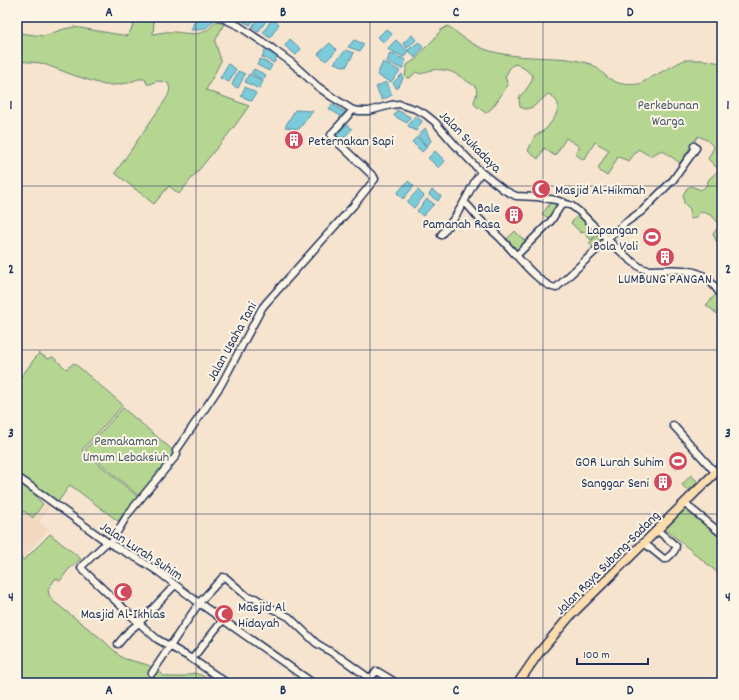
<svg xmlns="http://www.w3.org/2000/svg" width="739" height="700" font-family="Dekko,sans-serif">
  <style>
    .built { fill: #f2d8be }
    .green { fill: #b5d690; stroke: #688277 }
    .water { fill: #7ccbd9; stroke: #558da8 }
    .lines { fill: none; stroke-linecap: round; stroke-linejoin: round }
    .minor-casing { stroke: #1b2f5e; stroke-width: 9 }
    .major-casing { stroke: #1b2f5e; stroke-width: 11 }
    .minor { stroke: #fcf5e5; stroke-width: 6 }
    .major { stroke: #fcdcac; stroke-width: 8 }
    .grid { fill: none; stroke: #1b2f5e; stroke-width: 1; stroke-opacity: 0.55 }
    .labels { text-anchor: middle; stroke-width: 4; stroke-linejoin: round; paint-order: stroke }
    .park-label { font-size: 14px; fill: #42596a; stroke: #fcf5e5 }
    .poi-label { font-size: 14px; fill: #1b2f5e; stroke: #fcf5e5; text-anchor: end }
    .street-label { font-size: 14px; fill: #1b2f5e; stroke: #fcf5e5 }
    .neatline { fill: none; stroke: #1b2f5e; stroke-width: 1.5 }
    .grid-label { font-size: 13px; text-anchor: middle; font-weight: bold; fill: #1b2f5e }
  </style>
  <rect width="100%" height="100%" fill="#f6e4ce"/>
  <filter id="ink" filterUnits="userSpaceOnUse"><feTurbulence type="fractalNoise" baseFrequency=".025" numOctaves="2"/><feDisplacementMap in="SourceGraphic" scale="8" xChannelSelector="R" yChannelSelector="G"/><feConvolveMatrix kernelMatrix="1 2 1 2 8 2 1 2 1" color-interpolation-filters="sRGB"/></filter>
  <g filter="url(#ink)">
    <path class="built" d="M47,502L50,505L39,522L48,530L24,557L17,548V519L24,512L35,520Z"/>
    <path class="green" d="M137,17H144L145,18L154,22L153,34C160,33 167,31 174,32C178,32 181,33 184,33C200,35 207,33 216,21L224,24L215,41L221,61L206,90L249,106L234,127L179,194L169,186L154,204L115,173L166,99C170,92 171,88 167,82L156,81L151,84H147L145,79H138L128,83L114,85H104L73,75L41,63L17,61V38L19,33L43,36L64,29L74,27L128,36Z
      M448,26C460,35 472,45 487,50C508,57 532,57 554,58C564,58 577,60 587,63C598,65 603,76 612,80C620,85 630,85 639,84L684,60H702L722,63V239L716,241L713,234L719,226C716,217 709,213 700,212L697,216L692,219L690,218V209L684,203L683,195L687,188L691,186L701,190L706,186L709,179L719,170L708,159L714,147L707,140L698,136L680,163L662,150L650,156L638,149L629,161L618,157L607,176L601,172L598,168L609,150L595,142L584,160L575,154L580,147L566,138L555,156L544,148L538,159L528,151L534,137L546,129L555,117L558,109V103L551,95L548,94L533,107L526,109L520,107L519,98L522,94L525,91L530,84L533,76L525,69L516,64L511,66L505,77L508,85L506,88L493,107L486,113L475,105L474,102L477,93L476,87C466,81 455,71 444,70C441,70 434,69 431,70C424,72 424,76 416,72L410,78H407L405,76L406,70L407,65L416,59L425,48L434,39L441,30Z
      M553,200L562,203L551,220L542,214Z
      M579,214L598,233L591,240L583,232L581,233L571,223Z
      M650,229L660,239L654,245L644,235Z
      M515,231L527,243L517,253L505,241Z
      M599,234L604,239L594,249L589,243Z
      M717,293L722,300V332L718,330L720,324L721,317L706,305Z
      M39,353L48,359L53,357L66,369L74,363L123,405L82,450L138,497L118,521L70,485L58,502L42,490L36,497L43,504L33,518L24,511L17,518V382Z
      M123,408L175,452L139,496L85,450Z
      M681,452L687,458L676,470L670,464Z
      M691,475L698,482L688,491L682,485Z
      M686,506L722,535V568L718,573L664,528Z
      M50,534L81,559L68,570L60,581L56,578L48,589L49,595L53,601L103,640L121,657L125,659L145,664L157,669L164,676L170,677H182L193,673L201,675L215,683H17V552L24,560Z"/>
    <path class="water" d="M204,17L214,20C206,30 203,30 191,30L196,18L202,19Z
      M243,17H256L250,25L241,20Z
      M259,17H269L258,32L252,27Z
      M272,19L279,24L270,38L263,33Z
      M386,29L392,34L384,43L378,37Z
      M412,35L416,40L407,48L403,43Z
      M290,39L301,49L296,55L285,46Z
      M354,40L364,44L360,51L348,47Z
      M396,40L408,51L404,57L387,49Z
      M419,42L423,47L415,58L408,50Z
      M330,43L337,50L326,61L318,54Z
      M265,50L277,56L274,63L262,57Z
      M346,50L354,53L346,67L334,63Z
      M390,53L406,60L402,69L387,62Z
      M260,59L272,65L269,71L257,65Z
      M383,62L400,71L391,82L377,75Z
      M228,64L236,69L229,82L220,78Z
      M254,69L266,75L263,80L251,73Z
      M238,71L245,74L238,88L232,85Z
      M249,74L263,81L259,89L245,82Z
      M402,74L403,79L397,89L393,83Z
      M386,82L392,95L382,100L376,87Z
      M245,87L256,93L252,101L241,96Z
      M332,104L345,112L342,117L329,109Z
      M295,110L313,111L299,129L285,127Z
      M397,110L410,117L407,123L394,116Z
      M415,116L422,121L416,131L408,126Z
      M347,124L352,129L340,142L335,137Z
      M425,128L431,141L427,146L418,136Z
      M417,137L427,147L422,152L412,142Z
      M435,151L445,161L439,168L428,158Z
      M408,181L414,186L403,199L397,193Z
      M418,190L424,196L414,208L407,202Z
      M432,190L441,196L438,201L429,195Z
      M427,199L434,204L423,216L417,211Z"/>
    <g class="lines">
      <g class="minor-casing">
        <path id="minor" d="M220,17L239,26L273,49L292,63L317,86L332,97L353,110L359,111H369L391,105L399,104L415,109L425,114L435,122L455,145L481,172L504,190L516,196L537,197L556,200L572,206L581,213L609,241L629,259L641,268L648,270C666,270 694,266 708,279C713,284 718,291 722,296
          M464,202L475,181L481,172
          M441,235L455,217L464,202C469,206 472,210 476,215C484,225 495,232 503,241C515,253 540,286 556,288L625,223L642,211L673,180L696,148L694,146
          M517,255L551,221L563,202
          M673,425L715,472
          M17,477L26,483L107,542L140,560L160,573L199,603L313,683
          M684,503L722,534
          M107,542L82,566L81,568L139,623L175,585
          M644,543L664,559H666C670,556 676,551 676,546L657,530
          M110,544L128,514L176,456L177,454L176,451L221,385L262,308L266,303L353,206L375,179L374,177L332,137L331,135L333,132L353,110
          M118,644L129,631L139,623L157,639L192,659L227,683
          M192,659L223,620
          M152,673L199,603L223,577L226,578L249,598H255L267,606L289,617L316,643L341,658L369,678H370L377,671L397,683"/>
      </g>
      <g class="major-casing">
        <path id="major" d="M518,683L538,654L570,616L722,466"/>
      </g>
      <use href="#minor" class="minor"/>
      <use href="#major" class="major"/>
    </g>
  </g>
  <path class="grid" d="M196,17V683M370,17V683M543,17V683M17,186H722M17,350H722M17,514H722"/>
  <defs>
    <g id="building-disc" transform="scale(1)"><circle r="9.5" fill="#d1495b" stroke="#fcf5e5"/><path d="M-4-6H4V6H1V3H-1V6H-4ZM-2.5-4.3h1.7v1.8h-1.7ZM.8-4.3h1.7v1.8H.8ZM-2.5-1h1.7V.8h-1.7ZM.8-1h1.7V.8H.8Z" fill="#fff"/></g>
    <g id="mosque-disc" transform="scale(1)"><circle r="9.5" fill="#d1495b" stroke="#fcf5e5"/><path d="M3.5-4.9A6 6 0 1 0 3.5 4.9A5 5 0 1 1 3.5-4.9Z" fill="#fff"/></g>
    <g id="stadium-disc" transform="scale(1)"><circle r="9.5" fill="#d1495b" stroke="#fcf5e5"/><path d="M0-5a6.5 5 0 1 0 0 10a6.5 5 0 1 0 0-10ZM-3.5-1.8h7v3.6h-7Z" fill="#fff"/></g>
  </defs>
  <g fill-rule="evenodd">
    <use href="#building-disc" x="294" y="140"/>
    <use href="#mosque-disc" x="541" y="189"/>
    <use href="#building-disc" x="514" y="215"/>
    <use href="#stadium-disc" x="652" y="237"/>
    <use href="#building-disc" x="665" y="257"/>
    <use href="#stadium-disc" x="678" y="461"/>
    <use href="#building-disc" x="663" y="482"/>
    <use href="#mosque-disc" x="123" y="592"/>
    <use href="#mosque-disc" x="224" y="614"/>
  </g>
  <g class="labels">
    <g class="park-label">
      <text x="668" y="109">Perkebunan<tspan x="668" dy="16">Warga</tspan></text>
      <text x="126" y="445">Pemakaman<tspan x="126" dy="16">Umum Lebaksiuh</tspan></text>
    </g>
    <g class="poi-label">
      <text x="308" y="145" text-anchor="start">Peternakan Sapi</text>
      <text x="555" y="194" text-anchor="start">Masjid Al-Hikmah</text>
      <text x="500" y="212">Bale<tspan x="500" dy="16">Pamanah Rasa</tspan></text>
      <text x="638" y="234">Lapangan<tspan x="638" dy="16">Bola Voli</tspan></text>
      <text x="665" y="283" text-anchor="middle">LUMBUNG PANGAN</text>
      <text x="664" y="466">GOR Lurah Suhim</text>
      <text x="649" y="487">Sanggar Seni</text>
      <text x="238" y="611" text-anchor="start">Masjid Al<tspan x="238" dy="16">Hidayah</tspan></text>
      <text x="123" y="618" text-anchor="middle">Masjid Al-Ikhlas</text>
    </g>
    <g class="street-label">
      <text transform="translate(471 141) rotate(45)" y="5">Jalan Sukadaya</text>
      <text transform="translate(231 341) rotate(-61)" y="5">Jalan Usaha Tani</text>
      <text transform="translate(142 550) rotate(33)" y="5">Jalan Lurah Suhim</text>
      <text transform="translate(607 562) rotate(-45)" y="5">Jalan Raya Subang-Sadang</text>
    </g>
  </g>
  <rect width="739" height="700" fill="none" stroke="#fcf5e5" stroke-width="44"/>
  <path d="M577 658v6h71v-6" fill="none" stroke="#1b2f5e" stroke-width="2"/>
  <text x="583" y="658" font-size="12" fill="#1b2f5e" stroke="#fcf5e5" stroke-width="3" paint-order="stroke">100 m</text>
  <rect x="22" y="22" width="695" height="656" class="neatline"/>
  <g class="grid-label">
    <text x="109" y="16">A</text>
    <text x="283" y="16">B</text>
    <text x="456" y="16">C</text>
    <text x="630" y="16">D</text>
    <text x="11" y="109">1</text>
    <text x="728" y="109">1</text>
    <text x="11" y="273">2</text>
    <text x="728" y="273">2</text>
    <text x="11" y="437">3</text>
    <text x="728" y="437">3</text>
    <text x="11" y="601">4</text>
    <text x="728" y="601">4</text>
    <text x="109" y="694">A</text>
    <text x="283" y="694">B</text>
    <text x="456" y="694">C</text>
    <text x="630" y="694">D</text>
  </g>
</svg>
